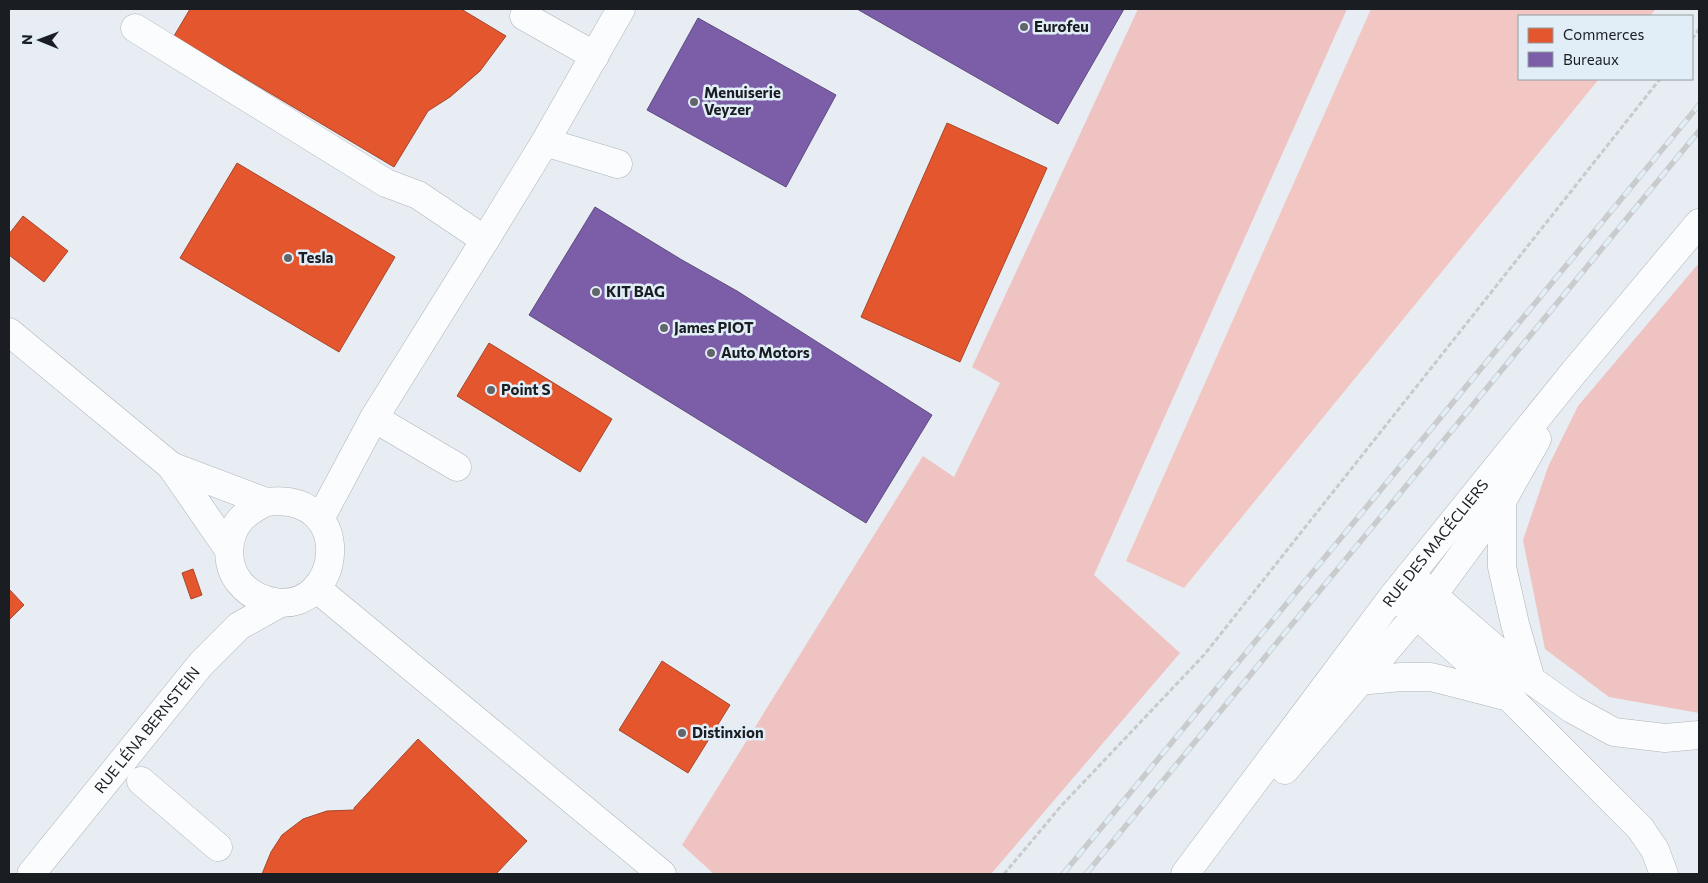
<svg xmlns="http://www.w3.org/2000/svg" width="1708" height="883" font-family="Commissioner,sans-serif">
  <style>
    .forest { fill: #efc3c2 }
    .water { fill: #f2c6c3 }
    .shops { fill: #e4572e; stroke: #a7462a }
    .offices { fill: #7b5ea7; stroke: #5e4b7f }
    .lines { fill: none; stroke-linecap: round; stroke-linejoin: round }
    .minor-casing { stroke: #aeb3b7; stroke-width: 29 }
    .major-casing { stroke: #aeb3b7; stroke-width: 29 }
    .path { stroke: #c8cbcc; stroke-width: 3; stroke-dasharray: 5 2.5; stroke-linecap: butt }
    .minor { stroke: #fbfcfd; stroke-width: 28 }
    .major { stroke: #fbfcfd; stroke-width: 28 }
    .rail-casing { stroke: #c9cbcc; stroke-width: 5.5 }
    .rail { stroke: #e2eef7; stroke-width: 4; stroke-dasharray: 11; stroke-linecap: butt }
    .poi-dot { fill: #62666b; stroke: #e2eef7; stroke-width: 2 }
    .labels { text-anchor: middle; stroke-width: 5; stroke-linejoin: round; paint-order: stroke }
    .poi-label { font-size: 15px; font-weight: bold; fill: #1a1e22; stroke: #e2eef7; text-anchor: start }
    .street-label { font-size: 15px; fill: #1a1e22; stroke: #e2eef7 }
  </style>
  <rect width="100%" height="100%" fill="#e7edf2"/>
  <path class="forest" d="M1138,9H1347L1094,575L1180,653L991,874H714L682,845L923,456L954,477L1000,383L972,367Z
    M1699,263V713L1609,697L1545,649L1523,540L1548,467L1578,406Z"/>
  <path class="water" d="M1371,9H1656L1650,16H1519V79H1599L1184,588L1126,561Z"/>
  <path class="shops" d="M190,9H461L506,36L480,71L450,97L428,111L394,167L174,36Z
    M947,123L1047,168L960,362L861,317Z
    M237,163L395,257L339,352L180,258Z
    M23,216L68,251L44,282L9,255V234Z
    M489,343L612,419L580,472L457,396Z
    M193,569L202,595L191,599L182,573Z
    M9,589L24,605L9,620Z
    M662,661L730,705L688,773L619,730Z
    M418,739L527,841L496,874H262L271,852L282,835L303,819L327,811L354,810V808Z"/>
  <path class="offices" d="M857,9H1124L1058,124Z
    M698,18L836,95L786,187L647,110Z
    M595,207L682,260L737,291L932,415L866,523L529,315Z"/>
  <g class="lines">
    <g class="minor-casing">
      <g id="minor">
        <path d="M524,16L595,56"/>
        <path d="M135,28L386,183L418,195L485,240"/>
        <path d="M545,142L618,164"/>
        <path d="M9,332L171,466L229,550"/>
        <path d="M374,418L457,467"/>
        <path d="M171,466L266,502C358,491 342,613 275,602C261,600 249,594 240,583C225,565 226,536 241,519C248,511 256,507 266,502"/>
        <path d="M320,519L374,418L485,240L545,142L621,9"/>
        <path d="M316,588L662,874"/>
        <path d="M1285,770L1433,595L1502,501L1537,439"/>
        <path d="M141,781L218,847"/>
        <path id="s1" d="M31,874L201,664L239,626L280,603"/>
        <path id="s2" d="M1185,874L1394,595L1574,372L1699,223"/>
      </g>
    </g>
    <g class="major-casing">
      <path id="major" d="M1502,501V567L1515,624L1531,680
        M1410,575L1531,680L1572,709L1614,732L1665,738L1699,735
        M1394,595L1509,697L1640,828L1655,850L1664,874
        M1359,681L1401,677H1431L1505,696"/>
    </g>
    <path class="path" d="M1692,39L1699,29
      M1004,874L1062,805L1204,655L1660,79"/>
    <use href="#minor" class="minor"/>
    <use href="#major" class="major"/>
    <g class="rail-casing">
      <path id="rail" d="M1063,874L1699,105
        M1086,874L1699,131"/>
    </g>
    <use href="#rail" class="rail"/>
  </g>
  <g class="poi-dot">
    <circle cx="1024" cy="27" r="5"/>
    <circle cx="694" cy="102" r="5"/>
    <circle cx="288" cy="258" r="5"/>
    <circle cx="596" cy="292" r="5"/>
    <circle cx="664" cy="328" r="5"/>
    <circle cx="711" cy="353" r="5"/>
    <circle cx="491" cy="390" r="5"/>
    <circle cx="682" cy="733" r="5"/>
  </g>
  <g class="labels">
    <g class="poi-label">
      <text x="1034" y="32">Eurofeu</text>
      <text x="704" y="98">Menuiserie<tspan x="704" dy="17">Veyzer</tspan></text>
      <text x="298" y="263">Tesla</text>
      <text x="606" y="297">KIT BAG</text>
      <text x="674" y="333">James PIOT</text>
      <text x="721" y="358">Auto Motors</text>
      <text x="501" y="395">Point S</text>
      <text x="692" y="738">Distinxion</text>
    </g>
    <g class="street-label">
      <text dy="5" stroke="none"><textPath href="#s2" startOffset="415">RUE DES MACÉCLIERS</textPath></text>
      <text dy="5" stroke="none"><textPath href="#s1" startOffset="185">RUE LÉNA BERNSTEIN</textPath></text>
    </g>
  </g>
  <rect width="1708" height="883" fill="none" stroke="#1a1e22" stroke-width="20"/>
  <rect x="1518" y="15" width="175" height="65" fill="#e2eef7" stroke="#929ba2"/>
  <rect x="1528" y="28" width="25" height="15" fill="#e4572e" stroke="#929ba2"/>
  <text x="1563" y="40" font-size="15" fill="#1a1e22">Commerces</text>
  <rect x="1528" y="52" width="25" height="15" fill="#7b5ea7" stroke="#929ba2"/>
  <text x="1563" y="65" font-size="15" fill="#1a1e22">Bureaux</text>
  <g transform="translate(40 40) rotate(271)" stroke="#e2eef7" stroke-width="4" paint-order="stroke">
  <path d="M0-4L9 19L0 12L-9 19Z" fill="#1a1e22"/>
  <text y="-8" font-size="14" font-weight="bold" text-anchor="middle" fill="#1a1e22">N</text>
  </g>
</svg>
